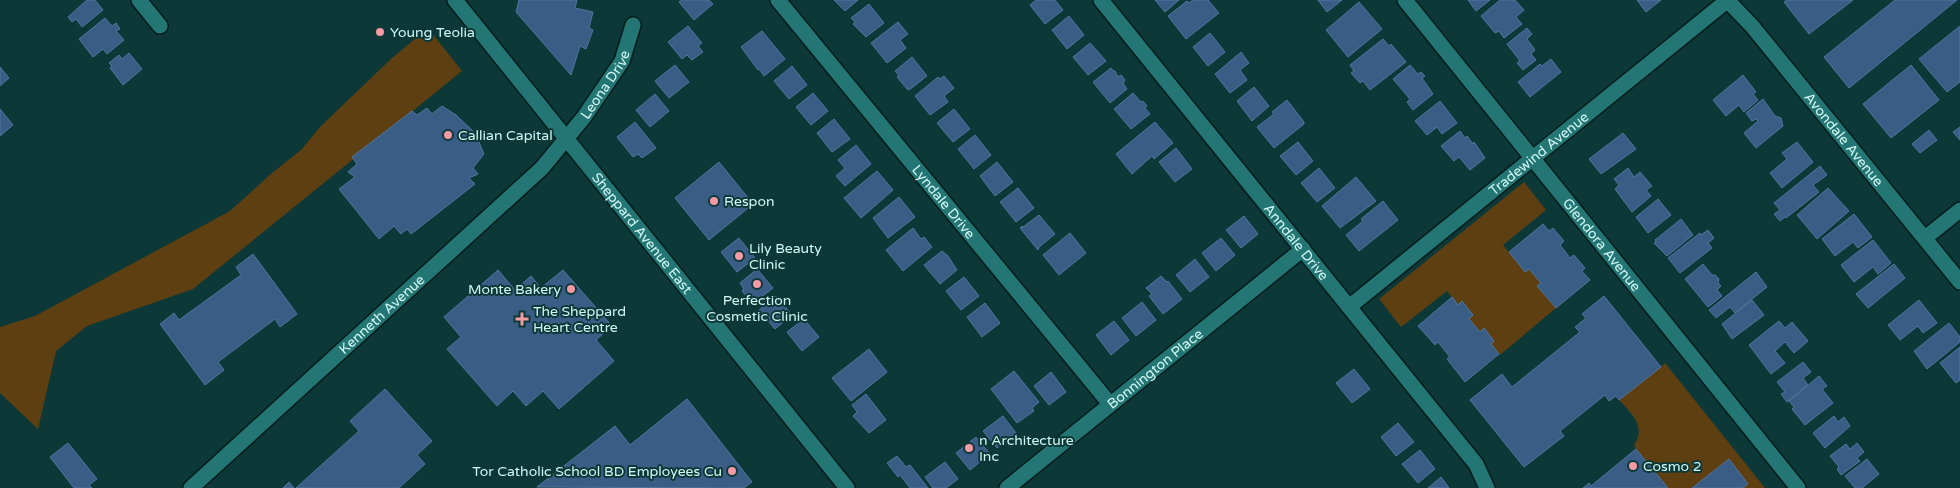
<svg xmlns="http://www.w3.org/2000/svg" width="1960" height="488" font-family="'Varela Round',sans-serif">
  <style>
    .green { fill: #5e3f12 }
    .building { fill: #395d85; stroke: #5176a0 }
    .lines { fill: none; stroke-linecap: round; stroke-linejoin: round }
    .street-casing { stroke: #041d1c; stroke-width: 18 }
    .secondary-casing { stroke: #041d1c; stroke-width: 18 }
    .street { stroke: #237674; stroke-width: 15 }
    .secondary { stroke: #237674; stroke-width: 15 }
    .poi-dot { fill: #f49aa5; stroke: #0c3837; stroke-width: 2 }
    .labels { text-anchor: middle; stroke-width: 4; stroke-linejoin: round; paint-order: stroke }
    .poi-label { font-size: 14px; fill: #d1f6f4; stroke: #0c3837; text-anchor: start }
    .street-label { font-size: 14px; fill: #d1f6f4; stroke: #0c3837 }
  </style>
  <rect width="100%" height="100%" fill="#0c3837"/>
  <path class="green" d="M428,28L462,71L193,289L87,326L56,351L38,429L0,393V327L35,316L230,211L272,173L301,150L321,126L392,58Z
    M1524,182L1546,210L1503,245L1525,272L1529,269L1541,283L1537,286L1556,308L1500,355L1491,344L1494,341L1484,329L1480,332L1469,319L1473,315L1462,302L1458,305L1447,291L1401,327L1379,299Z
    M1665,363L1765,488H1743L1748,484L1729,459L1692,488H1668L1636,449L1634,445C1647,427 1631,413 1619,400Z"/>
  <path class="building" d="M87,0H95L103,10L82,27L76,19L72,22L68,17Z
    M519,0H577L575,8L593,12L589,28L593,30L586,49L580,46L571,75L516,12Z
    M682,0H709L713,4L694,20L679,2Z
    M834,0H858L845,11Z
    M1036,0H1055L1063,10L1045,24L1030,5Z
    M1155,0H1179L1165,12Z
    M1193,0H1208L1219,13L1186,39L1168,16L1187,1L1189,3Z
    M1318,0H1342L1327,12Z
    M1468,0H1490L1476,11Z
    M1500,0H1515L1524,10L1516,17L1522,24L1504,38L1499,31L1495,33L1481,16Z
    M1637,0H1661L1646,12Z
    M1787,0H1853L1809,34L1784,2Z
    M1895,0H1957L1849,88L1824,57Z
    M1359,2L1382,29L1348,57L1326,30Z
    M869,4L884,23L866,37L853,24L855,22L851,18Z
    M1069,16L1084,35L1067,49L1052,30Z
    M105,18L112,26L116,23L120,29L116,31L124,40L107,54L103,49L93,57L79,39Z
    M898,22L908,34L900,40L906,48L887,63L871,43Z
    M688,26L702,43L698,46L703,52L692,60L687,55L682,59L668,42Z
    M1960,26V82L1947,92L1919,59Z
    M1527,28L1532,34L1527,39L1535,50L1531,54L1536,60L1523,70L1517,63L1520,61L1507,44Z
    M762,31L785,59L764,76L759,69L758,70L741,47Z
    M1210,33L1225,52L1208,66L1193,47Z
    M1383,39L1389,46L1391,44L1406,62L1370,90L1363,81L1360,83L1351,73L1354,71L1350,65Z
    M1090,43L1106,61L1088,75L1073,57Z
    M1241,52L1249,63L1240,70L1247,80L1230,93L1215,74Z
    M129,53L142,69L123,85L110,68L112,66L109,63L119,55L122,59Z
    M912,57L927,76L909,90L907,89L897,77L899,76L895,71Z
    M1551,59L1561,72L1530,97L1518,82L1540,64L1542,66Z
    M675,65L689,82L669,98L655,81Z
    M1410,65L1418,74L1421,72L1425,76L1422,78L1433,94L1413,110L1407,102L1410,99L1393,79Z
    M1911,65L1939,100L1891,138L1863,104Z
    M792,66L807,85L789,99L774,81Z
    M0,67L9,78L0,86Z
    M1111,68L1112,70L1115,71L1118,77L1121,75L1125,80L1123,83L1127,89L1110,103L1093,82Z
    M1743,75L1756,92L1753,94L1758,100L1744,112L1739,105L1726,116L1713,100Z
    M944,76L954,88L944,96L948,102L930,115L915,96L938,77L940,79Z
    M1254,87L1269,106L1252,121L1237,101Z
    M813,93L828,111L811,125L796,107Z
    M1133,93L1141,102L1143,101L1147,106L1145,108L1150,114L1131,129L1114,109Z
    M655,94L669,111L650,127L636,110Z
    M1763,99L1775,116L1781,118L1783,126L1756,148L1744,133L1758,121L1756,119L1752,121L1746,113Z
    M1287,100L1304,122V124L1274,148L1257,127L1274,114L1272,112Z
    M1440,101L1457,123L1442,134L1437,127L1427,135L1415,121Z
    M442,106L456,115L475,133L484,154L473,168L478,174L469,178L475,184L411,234L407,229L401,234L394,226L379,239L339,189L355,177L348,172L357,164L352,157L412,111L417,115L427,108L432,114Z
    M0,109L13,125L0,136Z
    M954,109L970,129L953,142L937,123Z
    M834,119L850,139L832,152L817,133Z
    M635,122L656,148L642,158L638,154L633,157L617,137Z
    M1155,122L1173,143L1154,159L1152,156L1132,174L1116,154Z
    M1960,127V140L1953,132Z
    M1929,130L1937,140L1920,153L1912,144Z
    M1460,131L1465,138L1467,136L1473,144L1474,142L1485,158L1470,170L1459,157L1454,161L1441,146Z
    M1623,133L1636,149L1601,174L1589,159Z
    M975,135L991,155L974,169L958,149Z
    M1298,142L1313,161L1296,175L1280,156Z
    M1797,142L1813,162L1782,188L1770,173L1787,159L1782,153Z
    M856,145L871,164L845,186L836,176L845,168L838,160Z
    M1176,148L1192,169L1175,182L1159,162Z
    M719,162L753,204L709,240L675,198Z
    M997,162L1013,182L995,196L980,176Z
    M1820,166L1827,175L1813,185L1819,192L1786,218L1785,217L1780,221L1774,214L1780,210L1774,203Z
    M1319,168L1335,188L1317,202L1301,183Z
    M1628,168L1634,177L1640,172L1652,186L1646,190L1651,196L1632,212L1615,189L1619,185L1614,179Z
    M877,171L893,190L861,218L844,198Z
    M1356,177L1376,201L1340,228L1322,206Z
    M1018,188L1034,208L1016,222L1000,202Z
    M1828,188L1849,211L1817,239L1797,215Z
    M899,197L915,217L888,238L873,218Z
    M1658,199L1671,215L1648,233L1636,217Z
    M1383,201L1398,220L1359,251L1346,235L1363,221L1361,219Z
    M1854,214L1872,237L1858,248L1853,242L1835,256L1822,239Z
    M1039,215L1055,234L1039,247L1038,250L1020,228L1022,226L1023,227Z
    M1244,216L1258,234L1241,248L1226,230Z
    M1681,219L1693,235L1667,256L1654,243L1656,242L1655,240Z
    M1543,224L1549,231L1553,228L1564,241L1560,245L1570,258L1574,255L1585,268L1582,271L1590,280L1556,308L1537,286L1541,283L1529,269L1525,272L1509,252Z
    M913,228L921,239L924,237L932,247L903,271L886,250Z
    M1708,230L1714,238L1708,243L1712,248L1680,273L1668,258L1700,233L1701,235Z
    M1070,233L1086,253L1059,275L1043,255Z
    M739,238L755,258L737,272L721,252Z
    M1221,238L1235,255L1216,271L1202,253Z
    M1873,240L1891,263L1878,274L1873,267L1854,282L1841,265Z
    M942,251L948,256L957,270L940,284L924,265Z
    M253,254L297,314L280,327L275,319L218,362L224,370L205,385L160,324L174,313L179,320L241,275L236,267Z
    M1195,259L1209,277L1190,292L1176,275Z
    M1703,264L1712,275H1715L1719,279L1718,283L1721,286L1717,290L1722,296L1708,307L1685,279Z
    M1894,264L1905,278L1868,308L1856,294Z
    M757,269L773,288L755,302L748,294L746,296L742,291L744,289L740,283Z
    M498,270L515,290L531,276L541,288L563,270L612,326L596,340L614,361L559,409L543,391L526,406L513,391L497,406L447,349L461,337L444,317Z
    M1756,272L1767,287L1735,313L1730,307L1716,318L1709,310Z
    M1161,276L1167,282L1168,281L1182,299L1163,314L1149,296L1152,294L1146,288Z
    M964,277L979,296L961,310L946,291Z
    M776,296L792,315L775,329L759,310Z
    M1604,296L1661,367L1619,400L1616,396L1609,401L1605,395L1560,431L1564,436L1524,467L1470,400L1502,374L1512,387L1580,332L1575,327L1586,318L1582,314Z
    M1452,297L1458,305L1462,301L1473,315L1469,319L1480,332L1484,328L1494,341L1491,344L1499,354L1465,382L1447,359L1450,357L1438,342L1435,345L1418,326Z
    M1752,300L1764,315L1732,339L1722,324Z
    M1919,300L1937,323L1923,333L1918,326L1900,340L1888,325Z
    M1142,302L1156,320L1136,336L1122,318Z
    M985,303L1000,323L982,337L967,317Z
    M804,319L819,337L802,351L787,332Z
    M1114,321L1129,340L1111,355L1096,335Z
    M1779,321L1785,328L1792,322L1808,341L1794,353L1785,342L1775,351L1785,363L1771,374L1749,345Z
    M1949,323L1960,337V342L1927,369L1914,351Z
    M1960,347V380L1956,383L1940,363Z
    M869,349L887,372L851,401L832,378Z
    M1803,362L1811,372L1803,378L1808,385L1787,402L1781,394L1785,392L1777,382Z
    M1354,369L1370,389L1352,403L1336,383Z
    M1014,371L1039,402L1032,408L1034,411L1017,423L991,389Z
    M1051,372L1066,392L1049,405L1034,386Z
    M1819,376L1827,386L1822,389L1833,403L1805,425L1792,409L1794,407L1789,401Z
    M385,389L432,441L417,455L425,464L399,488H296L359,431L350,421Z
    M866,394L886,420L869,433L853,416L857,412L852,405Z
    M687,399L752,482L744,488L537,487L615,426L630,445Z
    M1003,416L1016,433L997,448L983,431Z
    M1834,416L1838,422L1844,417L1850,426L1825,448L1813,433Z
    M1398,423L1414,442L1396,456L1381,437Z
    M976,437L990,454L970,470L956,453Z
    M68,443L97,479L89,485L92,488H74L50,457Z
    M1857,443L1864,452L1857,458L1860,461L1841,475L1837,469L1839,467L1830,456L1846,444L1850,449Z
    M1636,449L1668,488H1583L1589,483L1591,486Z
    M1420,450L1435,469L1418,483L1402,464Z
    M897,456L906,467L910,465L928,488H910L900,475L898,477L887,463Z
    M1729,459L1748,484L1743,488H1692Z
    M1867,459L1879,474L1862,488H1855L1845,476Z
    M945,462L958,479L946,488H933L925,477Z
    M1441,477L1449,488H1428Z
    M289,482L294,488H283Z"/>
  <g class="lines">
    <g class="street-casing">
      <g id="street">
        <path d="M139,0L160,26"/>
        <path id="s1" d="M778,0L1110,404"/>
        <path id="s2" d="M1101,0L1467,453L1476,464L1487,488"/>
        <path id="s3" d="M1405,0L1798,488"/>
        <path id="s4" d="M1727,0L1752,26L1960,282"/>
        <path d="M1925,238L1960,210"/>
        <path id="s5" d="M1349,307L1728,0"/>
        <path id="s6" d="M191,488L542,168L584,117L622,61L633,25"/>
        <path id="s7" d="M1007,488L1303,249"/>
      </g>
    </g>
    <g class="secondary-casing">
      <g id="secondary">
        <path id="s8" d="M455,0L847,488"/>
      </g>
    </g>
    <use href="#street" class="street"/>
    <use href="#secondary" class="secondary"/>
  </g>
  <g class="poi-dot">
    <circle cx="380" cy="32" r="5"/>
    <circle cx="448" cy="135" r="5"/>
    <circle cx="714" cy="201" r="5"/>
    <circle cx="739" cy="256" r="5"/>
    <circle cx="757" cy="284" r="5"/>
    <circle cx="571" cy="289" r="5"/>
    <path d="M519.5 311.5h5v5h5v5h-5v5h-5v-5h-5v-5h5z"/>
    <circle cx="969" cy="448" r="5"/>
    <circle cx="1633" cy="466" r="5"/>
    <circle cx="732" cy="471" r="5"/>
  </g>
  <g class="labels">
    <g class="poi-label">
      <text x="390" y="37">Young Teolia</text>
      <text x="458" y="140">Callian Capital</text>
      <text x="724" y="206">Respon</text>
      <text x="749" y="253">Lily Beauty<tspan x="749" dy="16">Clinic</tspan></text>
      <text x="561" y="294" text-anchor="end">Monte Bakery</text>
      <text x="757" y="305" text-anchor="middle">Perfection<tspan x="757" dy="16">Cosmetic Clinic</tspan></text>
      <text x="533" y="316">The Sheppard<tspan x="533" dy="16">Heart Centre</tspan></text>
      <text x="979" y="445">n Architecture<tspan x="979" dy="16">Inc</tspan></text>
      <text x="1643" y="471">Cosmo 2</text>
      <text x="722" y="476" text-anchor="end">Tor Catholic School BD Employees Cu</text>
    </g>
    <g class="street-label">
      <text dy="5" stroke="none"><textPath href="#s6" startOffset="580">Leona Drive</textPath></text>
      <text dy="5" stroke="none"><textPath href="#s4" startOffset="182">Avondale Avenue</textPath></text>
      <text dy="5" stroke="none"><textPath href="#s5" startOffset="244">Tradewind Avenue</textPath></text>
      <text dy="5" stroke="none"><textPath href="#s1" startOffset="261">Lyndale Drive</textPath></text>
      <text dy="5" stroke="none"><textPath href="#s8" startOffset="299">Sheppard Avenue East</textPath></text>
      <text dy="5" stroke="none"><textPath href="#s2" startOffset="311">Anndale Drive</textPath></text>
      <text dy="5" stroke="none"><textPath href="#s3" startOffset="314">Glendora Avenue</textPath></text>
      <text dy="5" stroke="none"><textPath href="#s6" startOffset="258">Kenneth Avenue</textPath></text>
      <text dy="5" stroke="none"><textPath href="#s7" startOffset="190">Bonnington Place</textPath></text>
    </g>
  </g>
</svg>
